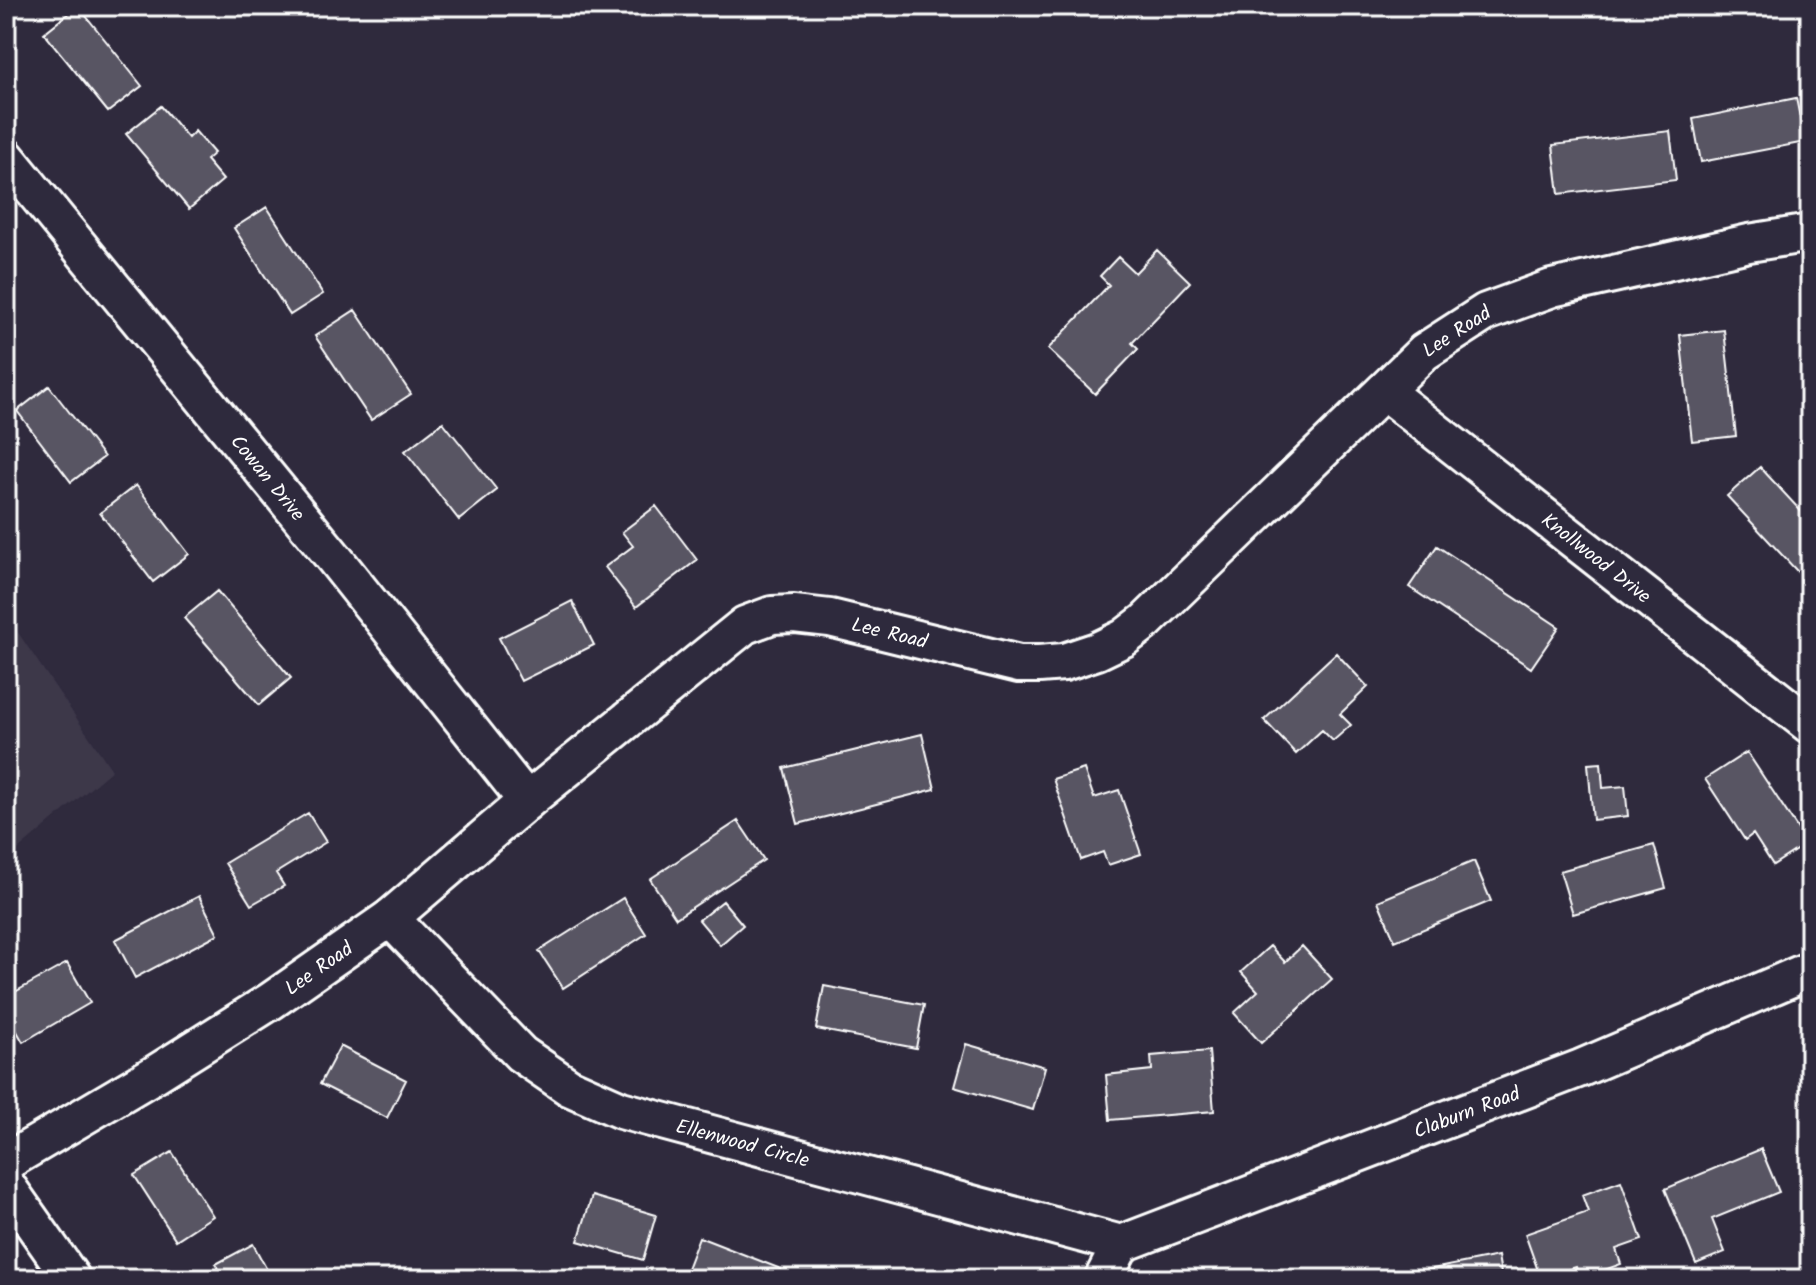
<svg xmlns="http://www.w3.org/2000/svg" width="1816" height="1285" font-family="Kalam,sans-serif">
  <style>
    .built { fill: #3c3749 }
    .building { fill: #595564; stroke: #fff; stroke-width: 2 }
    .lines { fill: none; stroke-linecap: round; stroke-linejoin: round }
    .minor-casing { stroke: #fff; stroke-width: 42 }
    .minor { stroke: #2f2a3d; stroke-width: 36 }
    .labels { text-anchor: middle; stroke-width: 7; stroke-linejoin: round; paint-order: stroke }
    .street-label { font-size: 20px; fill: #fff; stroke: #2f2a3d }
  </style>
  <rect width="100%" height="100%" fill="#2f2a3d"/>
  <filter id="ink" filterUnits="userSpaceOnUse"><feTurbulence type="fractalNoise" baseFrequency=".0125" numOctaves="2"/><feDisplacementMap in="SourceGraphic" scale="16" xChannelSelector="R" yChannelSelector="G"/><feConvolveMatrix kernelMatrix="1 2 1 2 8 2 1 2 1" color-interpolation-filters="sRGB"/></filter>
  <g filter="url(#ink)">
    <path class="built" d="M6,615L112,770L6,860Z"/>
    <path class="building" d="M78,6L142,86L108,112L44,33Z
      M1796,98L1805,142L1701,162L1693,119Z
      M161,106L188,138L195,131L214,153L206,160L223,180L189,209L126,134Z
      M1670,131L1676,180L1559,194L1553,145Z
      M267,207L323,294L290,315L234,228Z
      M1157,250L1190,282L1132,343L1138,349L1095,394L1048,349L1109,285L1100,276L1118,257L1135,273Z
      M355,310L411,394L371,420L315,336Z
      M1724,330L1736,436L1692,441L1680,335Z
      M49,386L104,457L71,482L17,411Z
      M443,422L497,490L459,520L405,451Z
      M1760,467L1810,521L1809,584L1727,496Z
      M136,485L189,554L153,582L100,513Z
      M656,506L697,560L636,607L605,567L633,546L622,532Z
      M1437,546L1559,627L1531,668L1409,587Z
      M217,591L291,678L259,705L184,618Z
      M572,601L594,645L521,681L499,638Z
      M1336,653L1368,687L1340,714L1351,725L1333,741L1322,730L1296,754L1264,720Z
      M922,734L935,789L798,824L784,768Z
      M1747,752L1807,843L1773,865L1753,834L1745,840L1705,779Z
      M1601,763L1603,788L1625,786L1628,816L1593,820L1588,764Z
      M1084,769L1094,798L1119,790L1141,854L1108,865L1103,852L1081,860L1053,779Z
      M308,813L326,842L276,873L284,886L251,905L225,863Z
      M738,821L764,860L676,918L650,879Z
      M1654,845L1666,888L1573,914L1560,871Z
      M1474,861L1491,901L1395,941L1378,901Z
      M199,896L218,934L135,978L115,940Z
      M623,898L646,934L563,988L539,951Z
      M723,901L743,925L720,945L699,920Z
      M1270,946L1285,962L1302,946L1332,979L1261,1043L1234,1013L1258,991L1241,972Z
      M67,963L90,1003L23,1042L6,1012V997Z
      M824,986L924,1005L916,1048L816,1029Z
      M966,1044L1045,1067L1033,1110L954,1087Z
      M340,1046L406,1080L387,1118L320,1084Z
      M1209,1051L1214,1111L1110,1120L1106,1075L1152,1070L1151,1056Z
      M1761,1149L1779,1192L1712,1219L1725,1252L1696,1264L1665,1189Z
      M172,1152L213,1216L176,1240L134,1175Z
      M1621,1181L1642,1240L1616,1249L1621,1264L1580,1279L1576,1267L1541,1279L1525,1234L1588,1212L1582,1195Z
      M592,1196L656,1215L643,1260L578,1241Z
      M699,1237L781,1269L777,1279H683Z
      M253,1244L272,1279H225L216,1264Z
      M1498,1256L1502,1279H1387V1278Z"/>
    <g class="lines">
      <g class="minor-casing">
        <g id="minor">
          <path id="s1" d="M6,157L334,558L527,801"/>
          <path id="s2" d="M1384,391L1810,725"/>
          <path id="s3" d="M390,918L521,1054L569,1087L621,1110L1121,1244"/>
          <path id="s4" d="M6,1162L155,1074L271,1001L390,918L527,801L745,625L772,615L794,614L830,618L1019,664H1039L1064,662L1097,651L1124,638L1146,621L1424,352L1486,312L1552,288L1749,243L1810,233"/>
          <path d="M6,1185L72,1279"/>
          <path id="s5" d="M1121,1244L1581,1068L1810,970"/>
          <path d="M1103,1279L1121,1244"/>
        </g>
      </g>
      <use href="#minor" class="minor"/>
    </g>
  </g>
  <g class="labels">
    <g class="street-label">
      <text dy="7" stroke="none"><textPath href="#s4" startOffset="1760">Lee Road</textPath></text>
      <text dy="7" stroke="none"><textPath href="#s1" startOffset="414">Cowan Drive</textPath></text>
      <text dy="7" stroke="none"><textPath href="#s2" startOffset="270">Knollwood Drive</textPath></text>
      <text dy="7" stroke="none"><textPath href="#s4" startOffset="1064">Lee Road</textPath></text>
      <text dy="7" stroke="none"><textPath href="#s4" startOffset="368">Lee Road</textPath></text>
      <text dy="7" stroke="none"><textPath href="#s5" startOffset="370">Claburn Road</textPath></text>
      <text dy="7" stroke="none"><textPath href="#s3" startOffset="430">Ellenwood Circle</textPath></text>
    </g>
  </g>
  <rect width="1816" height="1285" fill="none" stroke="#2f2a3d" stroke-width="32"/>
  <rect x="16" y="16" width="1784" height="1253" fill="none" stroke="#fff" stroke-width="3" filter="url(#ink)"/>
</svg>
